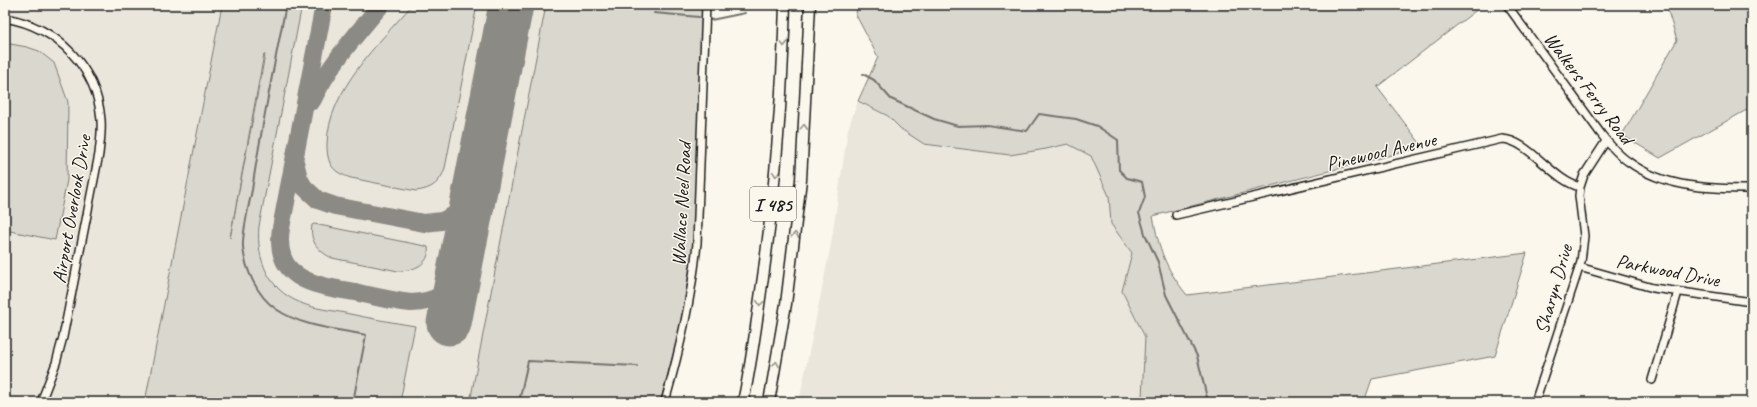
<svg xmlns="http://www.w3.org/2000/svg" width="1757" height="407" font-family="Caveat,sans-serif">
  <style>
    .built { fill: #eae6dc }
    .green { fill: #dad7ce; stroke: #7b7a75; fill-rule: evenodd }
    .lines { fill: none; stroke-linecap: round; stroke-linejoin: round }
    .stream { stroke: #74726e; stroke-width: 2 }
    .taxiway { stroke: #8c8a84; stroke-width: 18 }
    .runway { stroke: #8c8a84; stroke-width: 45 }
    .minor-casing { stroke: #1c1c1c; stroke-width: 10 }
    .highway-casing { stroke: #1c1c1c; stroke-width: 13 }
    .minor { stroke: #fbf7ec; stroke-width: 7 }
    .highway { stroke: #fbf7ec; stroke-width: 10 }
    .oneway { stroke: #97948e }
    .labels { text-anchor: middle; stroke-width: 3; stroke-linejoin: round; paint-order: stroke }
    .shield { fill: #fbf7ec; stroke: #5f5e5a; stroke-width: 1 }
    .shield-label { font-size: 19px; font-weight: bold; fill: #1c1c1c }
    .street-label { font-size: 20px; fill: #1c1c1c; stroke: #fbf7ec }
  </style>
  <rect width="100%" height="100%" fill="#fbf7ec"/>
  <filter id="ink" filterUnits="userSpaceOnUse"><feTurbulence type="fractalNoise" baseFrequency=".025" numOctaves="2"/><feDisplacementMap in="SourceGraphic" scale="8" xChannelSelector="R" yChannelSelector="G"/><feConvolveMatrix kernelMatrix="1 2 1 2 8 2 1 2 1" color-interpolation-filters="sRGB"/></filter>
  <g filter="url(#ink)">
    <path class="built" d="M5,5H696L655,402H5Z
      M858,101L888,116L901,129L1046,149L1068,144L1091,156L1109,196L1111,224L1132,253L1122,291L1145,337L1142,397L1109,402H799L831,244L848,129Z"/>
    <path class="green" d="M222,5H302L259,226C256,259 268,290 301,303C315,309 331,310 345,313C368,318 391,322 415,326L400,402H145ZM264,54L265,55L230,238Z
      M412,5H477L445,168C440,183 432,189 416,191L351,178C332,172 327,164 327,144C328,91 379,43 412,5Z
      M546,5H702L693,248L680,329L660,402H470Z
      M857,5H1483L1377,87L1423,147L1153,216C1159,249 1165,268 1187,295L1527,253L1495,356L1372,379L1364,402H1109L1142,397L1145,337L1122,291L1132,253L1111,224L1109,196L1091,156L1068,144L1046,149L1010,155L924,144L901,129L888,116L858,101L878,57L856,15Z
      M1666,5H1752V107L1660,158L1622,135L1677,40Z
      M5,43L27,47L39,51L54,63L68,102L67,180L55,240L5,230Z
      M314,224L425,246L428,247C431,265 412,271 398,271L332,258C319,252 309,241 312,225Z"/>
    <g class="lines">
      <path class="stream" d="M286,5C274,67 261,128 252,190C249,204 242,234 243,247C245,269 257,296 276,309C302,327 336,329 366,335L353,402
        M654,13L699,17
        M711,20L745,13
        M1748,28L1752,23
        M863,74L874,80L891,99L934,119L958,126L987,125L1027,131L1039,114L1076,119L1097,126L1118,140L1119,170L1127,178L1142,182L1145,197L1139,213L1145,234L1158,262L1166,295L1197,356L1208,402
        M519,402L528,361L637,366"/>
      <path class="taxiway" d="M324,5L281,228C273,280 314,285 354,292C373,296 392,301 411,303C437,302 450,293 459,270
        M312,101C330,64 355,36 381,5
        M295,162L299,178L304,187L318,200L335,206L424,223L442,221L460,212L469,200L477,179"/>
      <path class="runway" d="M449,323L511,5"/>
      <g class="minor-casing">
        <path id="minor" d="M1507,5L1601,134C1609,144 1618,155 1629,162C1664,188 1710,189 1752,189
          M5,18C57,27 97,67 101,120C102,132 100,143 99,154L63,337L56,363L41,402
          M1176,215L1502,139C1529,140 1552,180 1580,187
          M1579,267L1653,288L1752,302
          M1652,380L1678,292
          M665,402C680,349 692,298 697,243L706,5
          M1535,402L1581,262L1584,236L1579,196L1580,187L1584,175L1606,141"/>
      </g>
      <g class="highway-casing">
        <path id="highway" d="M743,402C751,366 756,328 761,291C775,196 782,101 785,5
          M769,402L786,304L801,180L810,5"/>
      </g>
      <use href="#minor" class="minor"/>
      <use href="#highway" class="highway"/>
    </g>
    <defs><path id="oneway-chevron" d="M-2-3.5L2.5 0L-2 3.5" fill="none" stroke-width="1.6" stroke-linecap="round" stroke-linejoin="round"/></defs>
    <g class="oneway">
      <use href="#oneway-chevron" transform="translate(784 44) rotate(92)"/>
      <use href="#oneway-chevron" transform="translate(804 127) rotate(-87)"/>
      <use href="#oneway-chevron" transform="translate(776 174) rotate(95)"/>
      <use href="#oneway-chevron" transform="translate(795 235) rotate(-84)"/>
      <use href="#oneway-chevron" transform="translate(760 303) rotate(98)"/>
      <use href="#oneway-chevron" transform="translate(776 364) rotate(-80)"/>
    </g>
  </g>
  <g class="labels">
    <rect class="shield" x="750" y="187" width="46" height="34" rx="3"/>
    <g class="shield-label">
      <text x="773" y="211">I 485</text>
    </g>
    <g class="street-label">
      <text transform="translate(1589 88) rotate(53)" y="7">Walkers Ferry Road</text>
      <text transform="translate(1381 151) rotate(-13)" y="7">Pinewood Avenue</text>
      <text transform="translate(681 204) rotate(-87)" y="7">Wallace Neel Road</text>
      <text transform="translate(71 209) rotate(-80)" y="7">Airport Overlook Drive</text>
      <text transform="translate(1668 270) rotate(11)" y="7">Parkwood Drive</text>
      <text transform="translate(1553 289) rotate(-74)" y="7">Sharyn Drive</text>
    </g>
  </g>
  <rect width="1757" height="407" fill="none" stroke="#fbf7ec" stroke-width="20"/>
  <rect x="10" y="10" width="1737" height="387" fill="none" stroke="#1c1c1c" stroke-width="1.5" filter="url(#ink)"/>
</svg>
